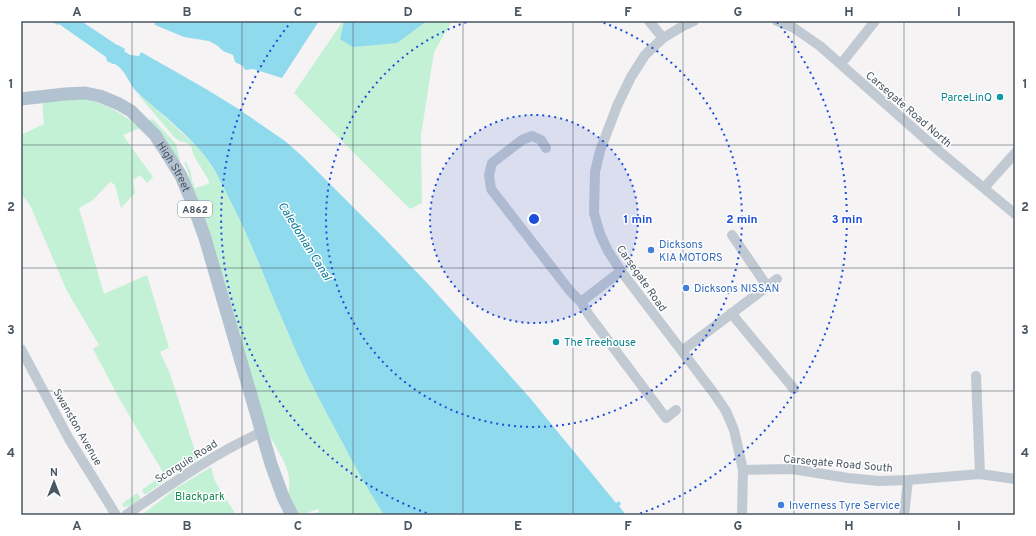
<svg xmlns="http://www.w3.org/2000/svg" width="1036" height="536" font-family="Overpass,sans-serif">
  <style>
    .green { fill: #c3f1d5 }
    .water { fill: #90daee }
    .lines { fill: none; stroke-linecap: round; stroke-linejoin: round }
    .minor { stroke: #c1cad2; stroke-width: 10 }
    .major { stroke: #b3c2d1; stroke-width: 13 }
    .grid { fill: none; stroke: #4a5661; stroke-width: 1; stroke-opacity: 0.55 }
    .ring { fill: none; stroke: #1d4ed8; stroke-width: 2; stroke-dasharray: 2 4 }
    .culture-dot { fill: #0f9aa8; stroke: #fff; stroke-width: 1.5 }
    .shop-dot { fill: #3f7fe0; stroke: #fff; stroke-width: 1.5 }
    .labels { text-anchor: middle; stroke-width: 3; stroke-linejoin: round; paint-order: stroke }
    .shield { fill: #fff; stroke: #808990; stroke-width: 1 }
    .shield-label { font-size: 10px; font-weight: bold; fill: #4a5661 }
    .culture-label { font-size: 11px; fill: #0d838f; stroke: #fff; text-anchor: end }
    .street-label { font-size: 11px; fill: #4a5661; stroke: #fff }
    .shop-label { font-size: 11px; fill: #366cbe; stroke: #fff; text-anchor: start }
    .park-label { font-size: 11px; fill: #17864f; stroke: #fff }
    .water-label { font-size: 12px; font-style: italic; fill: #0c7c9b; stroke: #fff }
    .centre { fill: #1d4ed8; stroke: #fff; stroke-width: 2 }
    .ring-label { font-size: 12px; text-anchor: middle; font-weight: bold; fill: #1d4ed8; stroke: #fff; stroke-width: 3; stroke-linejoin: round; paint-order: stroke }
    .neatline { fill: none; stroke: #4a5661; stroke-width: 1.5 }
    .grid-label { font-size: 13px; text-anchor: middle; font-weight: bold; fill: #4a5661 }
  </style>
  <rect width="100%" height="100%" fill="#f5f3f3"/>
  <path class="green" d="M343,21H344L340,39L396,43L427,21H452L434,52L421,135L422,203L410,209L294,93Z
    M140,95L154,107L198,148L206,157L220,180L242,223L290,338L310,381L347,451L384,515H310L319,512L318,509L303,514L298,513L288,494C295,468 275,451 267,429C245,361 229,290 206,223C201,208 194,194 189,180V174L184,162H186L191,173L192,181L195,188L206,185L209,183V181L194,156L191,146L187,143L180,141L175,138L141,98L139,96Z
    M83,99C105,102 123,114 140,128L123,135L139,158L153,177L147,183L140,175L133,180L135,193L121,208L115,185L111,182L107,185L93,200L79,208L104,294L147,275L169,348L160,352L170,374L197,457L195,462L182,469L146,494H144L142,490L164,474L120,400L93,349L99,345L67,291L30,205L21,194V135L44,124L42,101Z
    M152,118L176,144L180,161L178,162L149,121Z
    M211,467L215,481L236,515H142L175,489Z
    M137,493L140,497V499L130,506L123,507L122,504Z"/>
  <path class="water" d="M51,21H81L117,45H118L125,49L124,51L130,55L139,56L141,52L206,89L237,108L285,141L301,155L383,237L429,285L530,398L616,503L619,501L621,504L619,506L626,515H384C368,490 353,463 339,436C320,401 301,365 286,328C267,285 251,240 229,198C222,184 215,169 205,156C186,133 162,114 139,94C129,86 127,71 115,64H113L107,61L106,57L59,24L58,25L52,22Z
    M154,21H319L282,78L253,69L245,70L243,66L235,62L233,55L223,51L218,46L209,41L184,37L155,25Z
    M344,21H427L397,43L353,47L340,39Z"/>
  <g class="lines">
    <path class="minor" d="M649,21L663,38
      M694,21L683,26L663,38L645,55L631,77L617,106L600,151L595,172L594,213L600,234L608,251L621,271L713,392L726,411L734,430L743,470L742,515
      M777,21L794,28L820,46L939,151L1015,214
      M841,64L875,21
      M546,148L541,140L532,136L522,140L492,163L489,175L491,189L570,291L581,302L589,315L666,418L676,410
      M984,188L1015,153
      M732,235L767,286
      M581,302L621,271
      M731,313L794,389
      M21,349L69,439L116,515
      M682,351L777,279
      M976,376L980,474
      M743,470L792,469L848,478L879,481L908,480L980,474L1015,479
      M126,515C170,485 213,454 262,432
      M904,515L908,480"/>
    <path class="major" id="s1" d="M21,99L65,94L85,93L100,96L119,104L131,111L155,135L168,155L181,176L192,202L205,238L271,464L283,497L292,515"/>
  </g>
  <path class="grid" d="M132,21V515M242,21V515M353,21V515M463,21V515M573,21V515M683,21V515M794,21V515M904,21V515M21,145H1015M21,268H1015M21,391H1015"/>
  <circle cx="534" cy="219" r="104" fill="#1d4ed8" fill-opacity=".12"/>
  <g class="ring">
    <circle cx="534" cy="219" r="104"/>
    <path d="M598 21A208 208 0 1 1 470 21"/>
    <path d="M432 515A313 313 0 0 1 291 22M777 22A313 313 0 0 1 636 515"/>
  </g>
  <g class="culture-dot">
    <circle cx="1000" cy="97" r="4"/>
    <circle cx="556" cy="342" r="4"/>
  </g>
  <g class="shop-dot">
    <circle cx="651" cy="250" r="4"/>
    <circle cx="686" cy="288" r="4"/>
    <circle cx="781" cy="505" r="4"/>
  </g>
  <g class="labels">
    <rect class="shield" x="178" y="201" width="34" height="16" rx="3"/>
    <g class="shield-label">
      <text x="195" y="213">A862</text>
    </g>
    <g class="culture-label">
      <text x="992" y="101">ParceLinQ</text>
      <text x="564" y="346" text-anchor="start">The Treehouse</text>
    </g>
    <g class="street-label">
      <text transform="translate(909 109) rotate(41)" y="4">Carsegate Road North</text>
      <text dy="4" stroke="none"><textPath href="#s1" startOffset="185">High Street</textPath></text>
      <text transform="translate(642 278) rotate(55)" y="4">Carsegate Road</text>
      <text transform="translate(78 427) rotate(60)" y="4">Swanston Avenue</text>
      <text transform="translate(186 461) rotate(-32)" y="4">Scorguie Road</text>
      <text transform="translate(838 463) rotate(5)" y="4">Carsegate Road South</text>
    </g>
    <g class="shop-label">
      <text x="659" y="248">Dicksons<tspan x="659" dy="13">KIA MOTORS</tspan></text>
      <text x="694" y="292">Dicksons NISSAN</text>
      <text x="789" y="509">Inverness Tyre Service</text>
    </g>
    <g class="park-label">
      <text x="200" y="500">Blackpark</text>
    </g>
    <g class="water-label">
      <text transform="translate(305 241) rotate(58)" y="4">Caledonian Canal</text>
    </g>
  </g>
  <circle cx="534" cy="219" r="6" class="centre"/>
  <g class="ring-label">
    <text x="638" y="223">1 min</text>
    <text x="742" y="223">2 min</text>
    <text x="847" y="223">3 min</text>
  </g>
  <rect width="1036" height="536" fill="none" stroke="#ffffff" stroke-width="44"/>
  <g transform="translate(54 482)" stroke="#ffffff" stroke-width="3" paint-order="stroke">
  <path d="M0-3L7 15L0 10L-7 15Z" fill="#4a5661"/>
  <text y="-6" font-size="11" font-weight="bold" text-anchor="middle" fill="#4a5661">N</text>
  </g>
  <rect x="22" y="22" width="992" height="492" class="neatline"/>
  <g class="grid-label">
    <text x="77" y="16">A</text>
    <text x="187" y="16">B</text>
    <text x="298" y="16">C</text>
    <text x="408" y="16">D</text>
    <text x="518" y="16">E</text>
    <text x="628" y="16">F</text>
    <text x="738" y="16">G</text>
    <text x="849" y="16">H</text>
    <text x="959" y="16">I</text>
    <text x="11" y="88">1</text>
    <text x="1025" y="88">1</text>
    <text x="11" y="211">2</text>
    <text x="1025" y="211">2</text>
    <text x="11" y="334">3</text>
    <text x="1025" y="334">3</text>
    <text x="11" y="457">4</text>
    <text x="1025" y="457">4</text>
    <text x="77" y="530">A</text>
    <text x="187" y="530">B</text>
    <text x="298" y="530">C</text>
    <text x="408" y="530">D</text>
    <text x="518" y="530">E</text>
    <text x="628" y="530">F</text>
    <text x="738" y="530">G</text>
    <text x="849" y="530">H</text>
    <text x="959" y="530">I</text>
  </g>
</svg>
